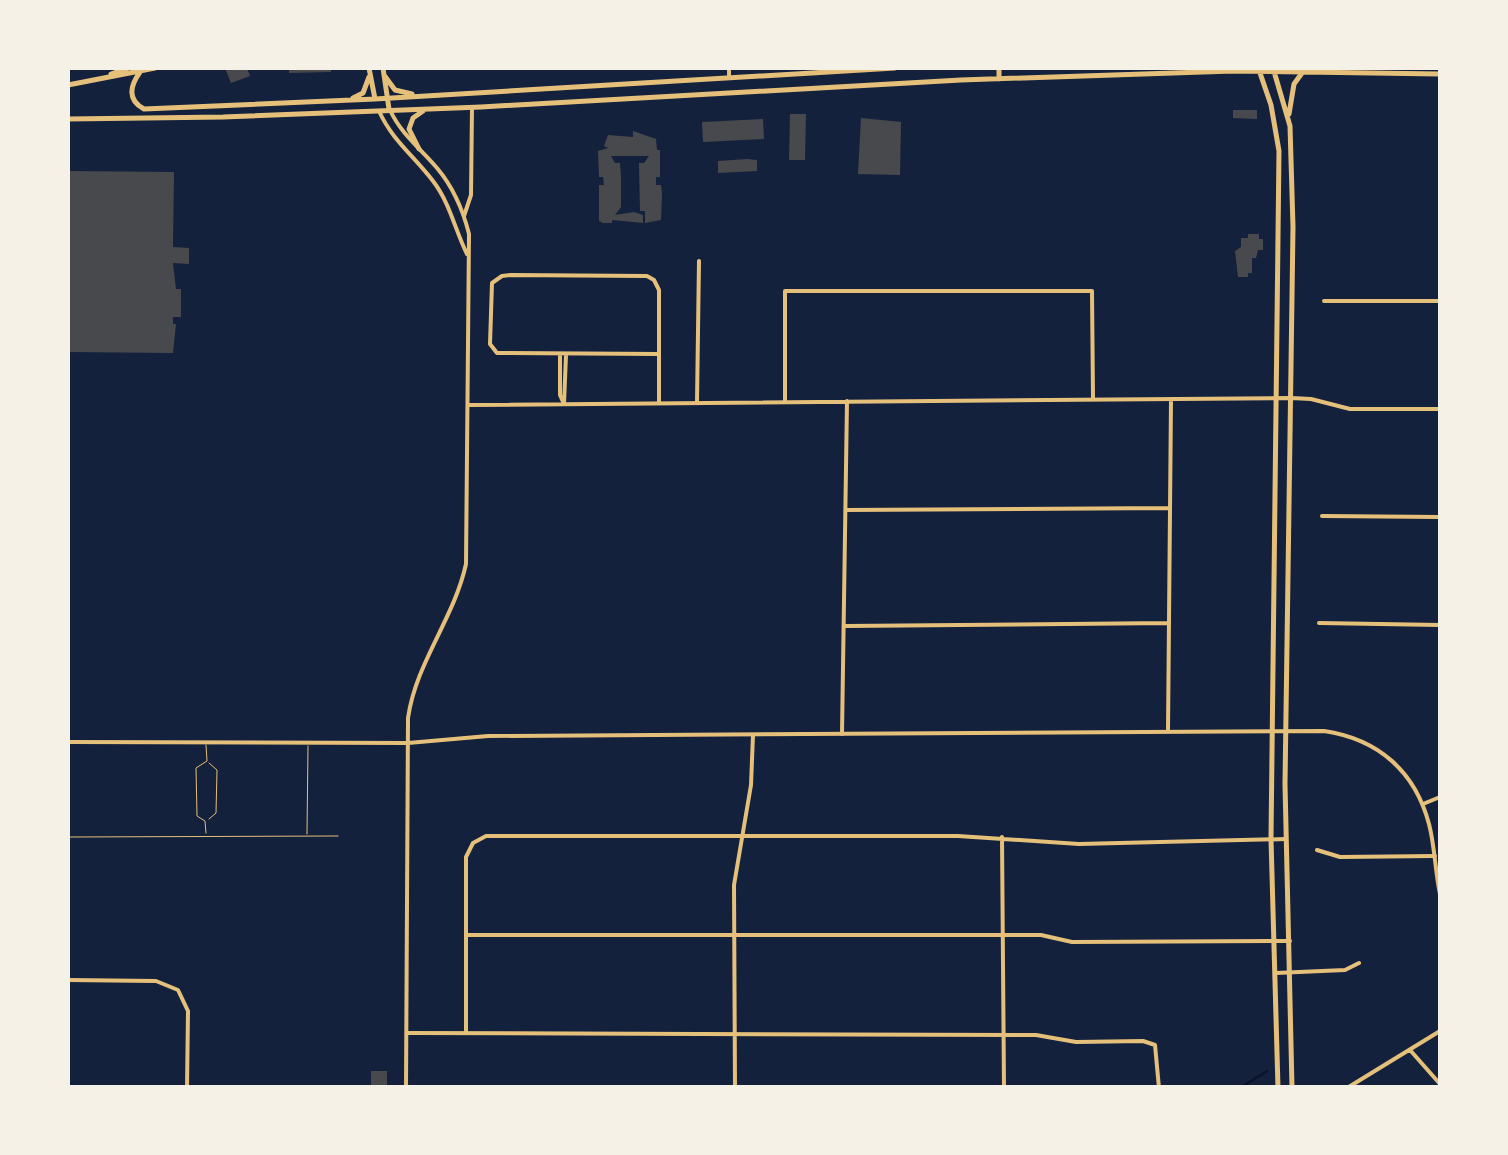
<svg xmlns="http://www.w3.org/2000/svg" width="1508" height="1155" font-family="Jost,sans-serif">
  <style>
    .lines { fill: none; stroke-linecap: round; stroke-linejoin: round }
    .stream { stroke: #0b132b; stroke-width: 2.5 }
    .building { fill: #48494c }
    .service { stroke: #e5c07b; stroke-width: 1 }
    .minor { stroke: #e5c07b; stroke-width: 4 }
    .tertiary { stroke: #e5c07b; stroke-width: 4 }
    .secondary { stroke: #e5c07b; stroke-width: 5 }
  </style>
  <rect width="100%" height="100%" fill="#14213d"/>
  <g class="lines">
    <path class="stream" d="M1240,1088L1267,1071"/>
  </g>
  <path class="building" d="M225,68H247L250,76L231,83Z
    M289,68H331V72L289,73Z
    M1233,110H1257V119L1233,118Z
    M790,114H806L805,160H789Z
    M861,118L901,122L900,175L858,174Z
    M763,119L764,139L703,142L702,122Z
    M633,131L656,139L657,150H660V177H656V185H661L662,193L661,220L645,223V211H640L639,163H644L649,156H611L615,163H620L621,177V207L615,215L634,212L643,215V223L612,220V223H603L599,221V185H604L603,177H599L598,151L608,148L604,146L608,135L633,137Z
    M747,159L757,160V171L718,173V161Z
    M68,171L174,172L173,247L189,248V264L173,263L176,289H181V317H173V324H176L173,353L68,352Z
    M1248,234H1259V239H1263V250H1258L1256,258H1252V273H1248V277H1238L1235,251L1241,247V238H1248Z
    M371,1071H387V1088H371Z"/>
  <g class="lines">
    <path class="service" d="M209,819L216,813L217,770L209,763
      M206,833L205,821L197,816L196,768L207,761L206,745
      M307,834L308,746
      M68,837L338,836"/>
    <path class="minor" d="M729,75V68
      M464,216L471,195L472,107
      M1324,301H1440
      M658,354L497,353L490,344L492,283L502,276L511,275L647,276L654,280L659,290V403
      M560,355V395L564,404
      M785,401V291H1092L1093,398
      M697,402L699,261
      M564,404L566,355
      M468,405L1291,398L1311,399L1350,409H1440
      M846,510L1170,508
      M1322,516L1440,517
      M1319,623L1440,625
      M845,626L1168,623
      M1168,731L1171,400
      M842,734L847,401
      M1423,804L1440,797
      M1002,837L1004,1088
      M1317,850L1340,857L1435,856
      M466,935H1041L1072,942L1290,941
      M1276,973L1345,970L1359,963
      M68,980L156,981L178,990L188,1011L187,1088
      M407,1033L1036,1035L1076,1042L1143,1041L1155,1045L1159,1088
      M466,1033V857L473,843L486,836H958L1079,844L1286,839
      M1410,1050L1440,1084
      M735,1088L734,885L751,785L753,735
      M1347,1088L1440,1031"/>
    <path class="tertiary" d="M390,110C401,134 420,148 437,168C453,187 463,210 469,234L466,564C454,619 416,662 408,718L406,1088
      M379,111C392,140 414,156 433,181C450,203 455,230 467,254
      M68,742L408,743L488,736L1324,731C1378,739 1415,771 1429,824C1435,847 1435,871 1440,894"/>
    <path class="secondary" d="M369,68L375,99
      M383,68L389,109
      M999,68V79
      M1273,68L1290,126L1293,227L1285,784L1292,1088
      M1259,70L1271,105L1279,151L1271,839L1278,1088
      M140,72C130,86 127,100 144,109L375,99L895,68
      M111,74L128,68
      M384,75L395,90L412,94
      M68,85L155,68
      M353,98L363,93L369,77
      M1289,114L1294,84L1302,73
      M68,119L223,117L481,107L961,80L1233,71L1440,74
      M419,149L409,129L413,118L423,111"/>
  </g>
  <rect width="1508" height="1155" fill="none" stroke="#f6f1e7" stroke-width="140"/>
</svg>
